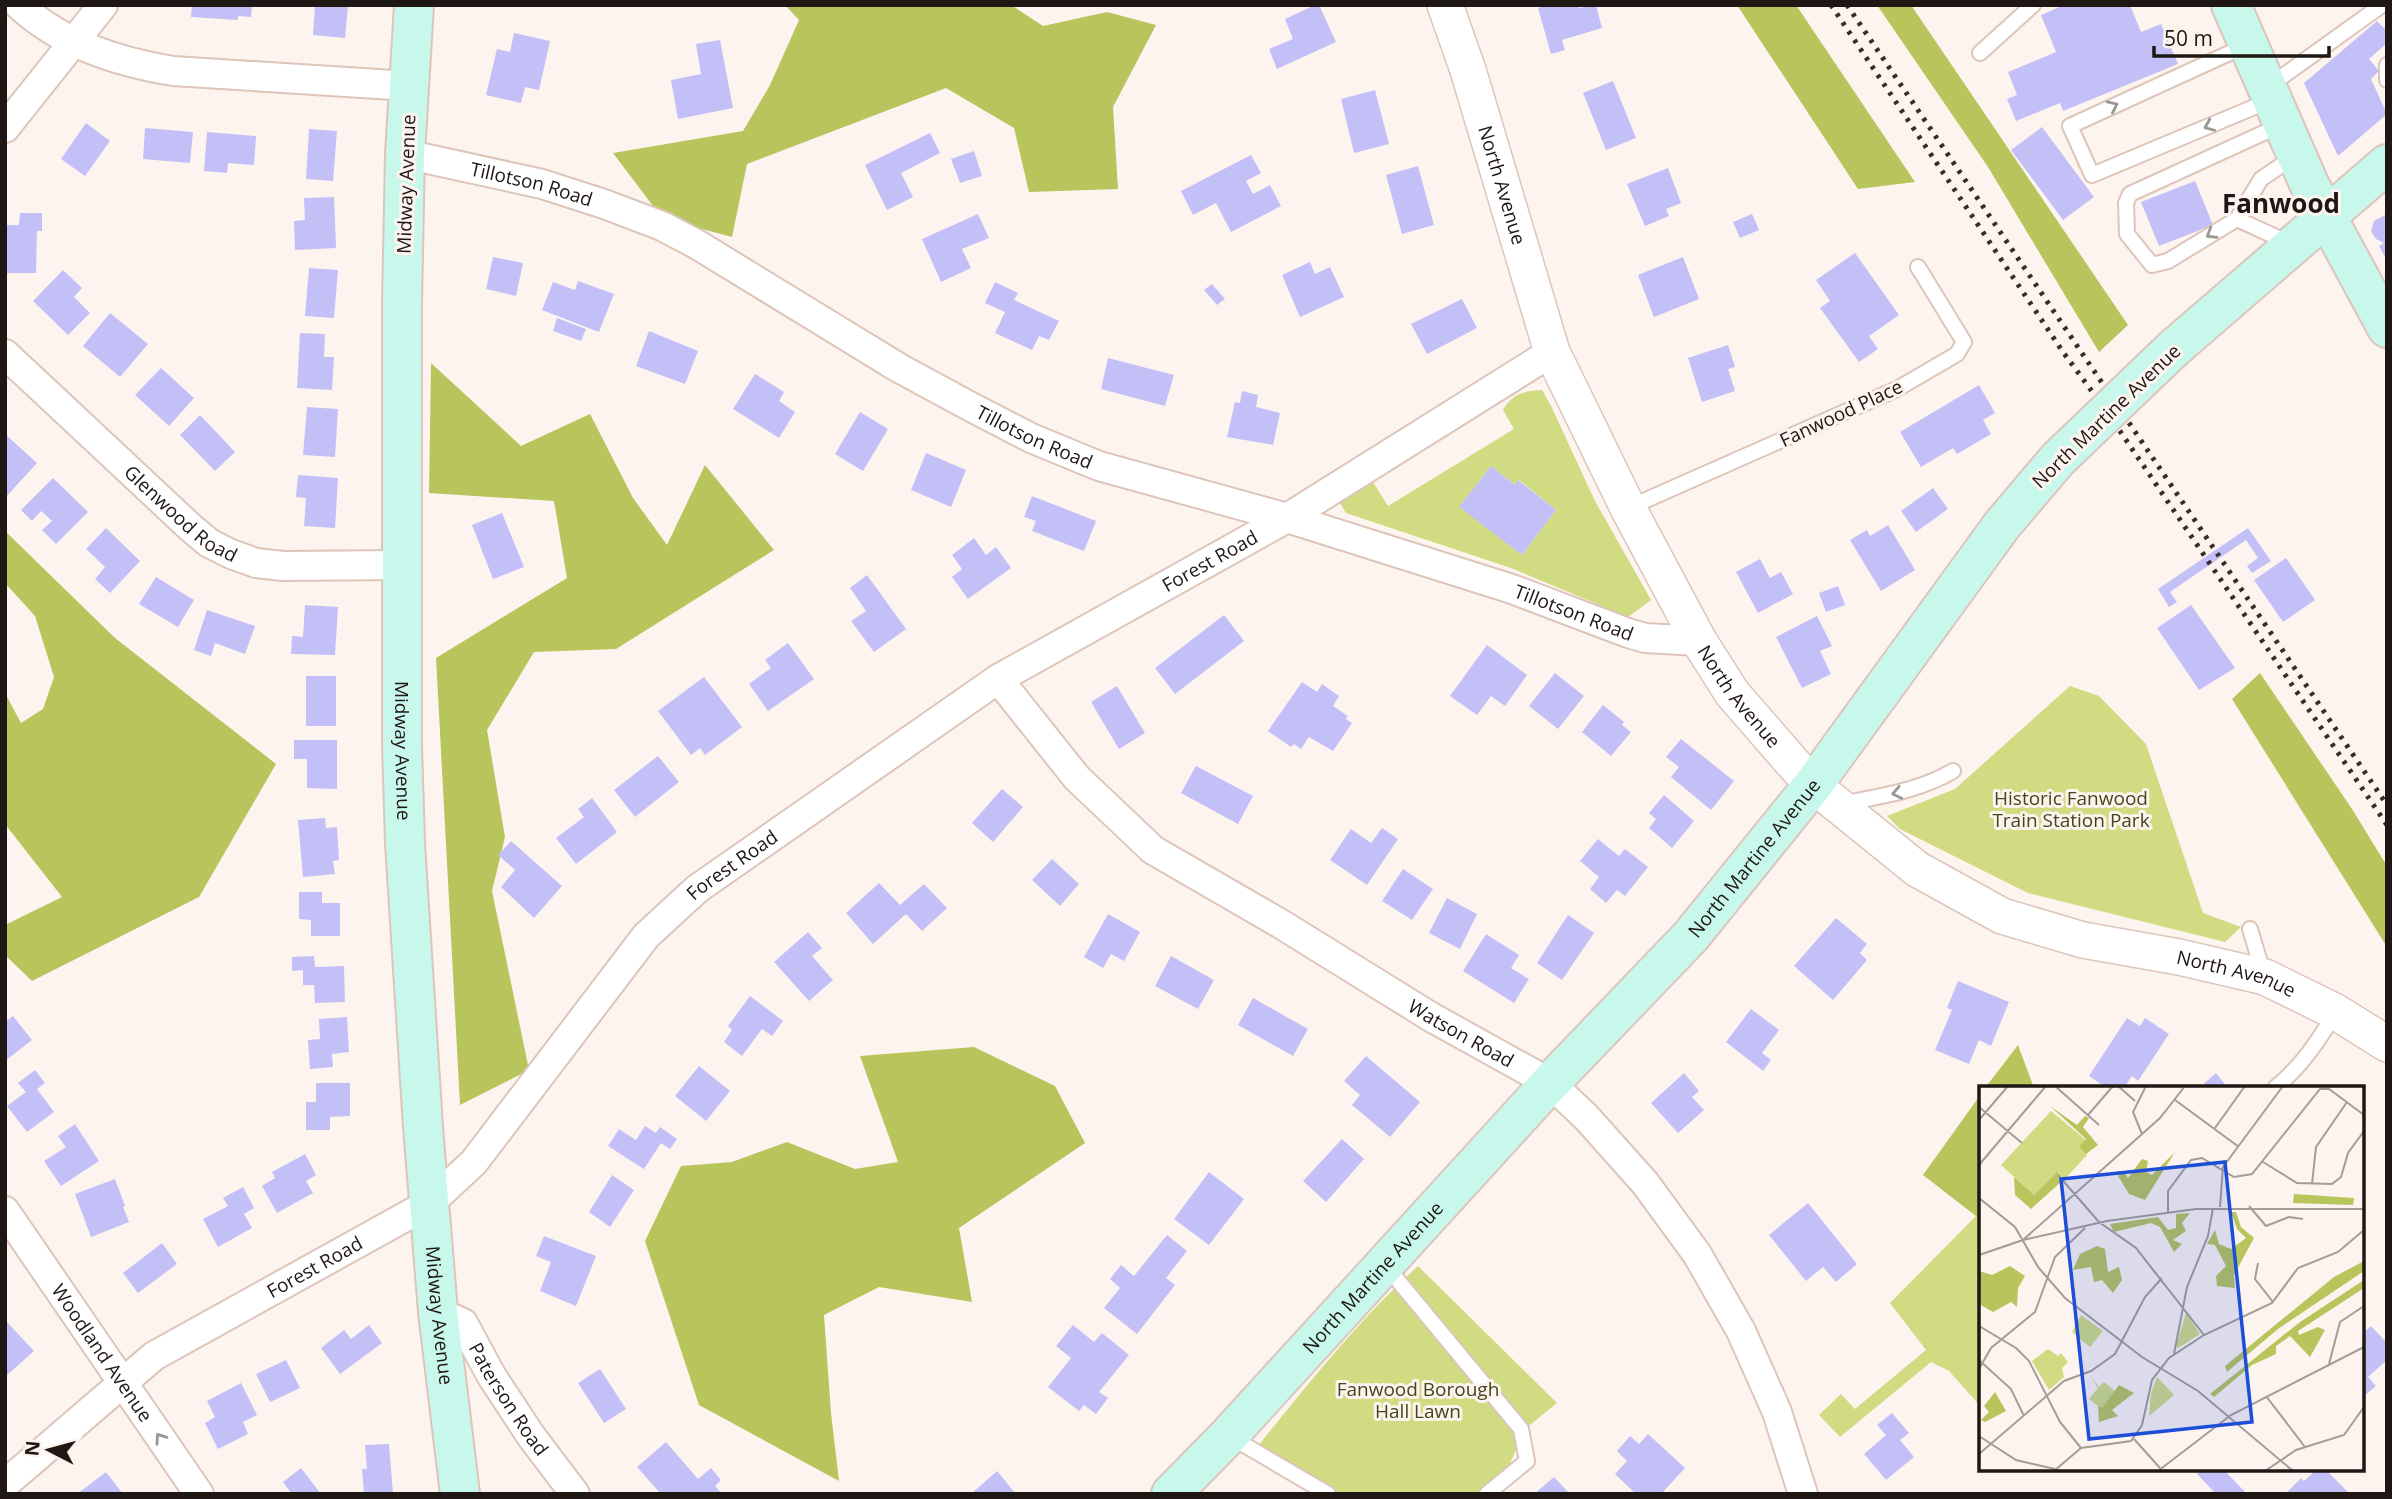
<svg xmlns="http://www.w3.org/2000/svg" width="2392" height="1499" font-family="'Open Sans',sans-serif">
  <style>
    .green { fill: #d0db82; fill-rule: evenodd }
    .forest { fill: #b8c45c }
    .building { fill: #c3c0f8 }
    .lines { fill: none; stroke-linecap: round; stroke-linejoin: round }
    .service-casing { stroke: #ddc5ba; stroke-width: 18 }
    .minor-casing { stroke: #ddc5ba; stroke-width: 32 }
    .tertiary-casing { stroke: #ddc5ba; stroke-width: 38 }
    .secondary-casing { stroke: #ddc5ba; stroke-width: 42 }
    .service { stroke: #fff; stroke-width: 14 }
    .minor { stroke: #fff; stroke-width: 28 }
    .tertiary { stroke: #fff; stroke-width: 35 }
    .secondary { stroke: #c8f7eb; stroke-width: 38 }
    .rail { stroke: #352d29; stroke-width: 5; stroke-dasharray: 3.5 7; stroke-linecap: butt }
    .secondary-bridge-casing { stroke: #ddc5ba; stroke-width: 42; stroke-linecap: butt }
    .secondary-bridge { stroke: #c8f7eb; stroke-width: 38 }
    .oneway { stroke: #9a9795 }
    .labels { text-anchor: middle; stroke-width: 6; stroke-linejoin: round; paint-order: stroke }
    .street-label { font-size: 19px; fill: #1f1713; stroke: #fef4ef }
    .park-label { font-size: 19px; fill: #42471c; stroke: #fef4ef }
    .district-label { font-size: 26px; font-weight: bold; fill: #1f1713; stroke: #fef4ef }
    .inset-road { fill: none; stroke: #a59c97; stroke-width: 2 }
    .view { fill: #1d4ed8; fill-opacity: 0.15; stroke: #1d4ed8; stroke-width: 3.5 }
    .inset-edge { fill: none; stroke: #1f1713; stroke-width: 3.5 }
  </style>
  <rect width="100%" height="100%" fill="#fef4ef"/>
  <path class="green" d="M1542,390L1551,406L1595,501L1651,600L1628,617L1511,568L1346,513L1337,498L1371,479L1388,506L1514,429L1503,410C1512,394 1524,391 1542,390ZM1491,466L1515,485L1519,480L1556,510L1522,555L1460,506Z
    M2070,686L2099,696L2146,744L2203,913L2241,927L2225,942L2028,893L1900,829L1887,816L1955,789Z
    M1976,1216L1981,1220V1407L1949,1371L1931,1362L1840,1437L1819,1415L1841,1394L1855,1409L1926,1350L1890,1303Z
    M1418,1266L1557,1403L1525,1429L1505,1475L1481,1494H1316L1253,1452C1306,1387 1356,1322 1418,1266Z"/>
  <path class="forest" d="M785,5H1011L1043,26L1107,12L1156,25L1113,107L1118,189L1029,192L1014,128L946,88L747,164L732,237L662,218L613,153L743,131L770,85L799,20Z
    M1737,5H1796L1915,182L1858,189Z
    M1877,5H1911L2128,325L2099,352L1988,167Z
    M431,363L521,446L590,414L633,498L667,545L705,465L774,550L616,649L534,652L487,730L505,837L492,891L529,1070L460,1105L436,658L567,578L554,501L429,493Z
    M5,531L115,638L276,764L199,897L32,981L5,955V925L62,897L5,824V693L21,723L43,709L54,677L35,616L5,583Z
    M2260,673L2352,809L2387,866V947L2232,699Z
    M2018,1045L2034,1088H1985Z
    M974,1047L1055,1086L1085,1143L959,1228L972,1302L879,1287L824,1315L831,1413L839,1481L699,1405L645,1241L681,1166L732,1162L787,1142L855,1169L898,1162L860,1056Z
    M1981,1094V1220L1923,1175Z"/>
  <path class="building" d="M192,5H252L251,17L238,16V20L191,17Z
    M315,5H348L345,38L313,35Z
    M1315,5H1319L1336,42L1277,69L1269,49L1293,39L1285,19Z
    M1548,5H1579V8L1596,5L1602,28L1562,40L1565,50L1551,54L1538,8Z
    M2064,5H2130L2141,32L2161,24L2178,64L2063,111L2060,103L2016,121L2007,99L2017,95L2008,72L2056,52L2041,15Z
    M2377,21L2387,31V43L2369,59L2379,71L2371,79L2387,114L2338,156L2304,83Z
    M514,33L550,41L539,90L525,87L521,103L486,95L497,49L510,52Z
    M720,40L733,108L678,119L671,80L701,74L696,44Z
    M1613,81L1636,138L1606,150L1583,93Z
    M1375,90L1389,144L1354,153L1341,99Z
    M86,123L110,141L85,176L61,159Z
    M2042,127L2094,197L2063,220L2011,150Z
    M145,128L193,132L190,163L143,159Z
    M309,129L337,131L333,181L306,179Z
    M207,132L256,136L254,165L228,163L227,173L204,171Z
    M930,133L940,153L901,173L913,197L887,210L865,165Z
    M974,151L982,176L960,183L951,159Z
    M1251,155L1261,173L1246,181L1253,194L1270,185L1281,206L1231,232L1216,203L1193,215L1181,191Z
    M1418,166L1434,225L1402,234L1386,175Z
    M1668,168L1681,203L1666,209L1669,216L1645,226L1627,184Z
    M2195,181L2213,225L2159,246L2141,202Z
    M334,197L336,248L295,250L294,221L305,220L304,198Z
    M20,213H42V231H37L36,273H7V225H19Z
    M978,214L989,238L962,249L971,268L941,282L922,239Z
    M1752,214L1759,230L1740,238L1733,222Z
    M2387,214V261L2379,246L2384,243L2376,239L2371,231L2374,221Z
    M1855,253L1899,315L1869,336L1878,349L1859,362L1820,308L1830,301L1816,280Z
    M493,257L523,263L516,296L486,289Z
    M1683,257L1699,299L1654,317L1638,275Z
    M1310,262L1315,274L1330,267L1344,297L1300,317L1282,275Z
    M309,268L338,270L334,318L305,316Z
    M63,270L82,288L74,297L90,313L68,335L33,301Z
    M578,281L614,294L599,332L542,310L553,282L575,290Z
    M995,282L1018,293L1014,300L1059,321L1049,340L1039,336L1032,350L995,333L1005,312L985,303Z
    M1212,284L1225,299L1217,305L1204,290Z
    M1462,299L1477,328L1427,354L1411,324Z
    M110,313L148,344L120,377L83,346Z
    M557,318L586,329L581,341L553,331Z
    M649,331L698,351L685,384L636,366Z
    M300,333L325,334L324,357H334L332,390L297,388Z
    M1728,345L1735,367L1728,369L1735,391L1702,402L1688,358Z
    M1108,358L1174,375L1165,406L1101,389Z
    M161,368L194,398L169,426L135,395Z
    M755,374L784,392L779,401L795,412L779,438L733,409Z
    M1979,385L1995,413L1983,420L1991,434L1957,454L1953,448L1921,467L1900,432Z
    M1242,391L1258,395L1256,407L1280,413L1273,445L1227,437L1235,402L1240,403Z
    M307,407L338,409L335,457L303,455Z
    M860,412L888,429L863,471L835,454Z
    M200,415L235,452L215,471L180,435Z
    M5,434L37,463L5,498Z
    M926,453L966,470L951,507L911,490Z
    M1491,466L1515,485L1518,480L1556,510L1522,555L1459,507Z
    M298,475L338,478L335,528L304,526L306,498L296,497Z
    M53,478L88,512L56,544L42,530L52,521L41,511L32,521L21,510Z
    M1933,488L1948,509L1916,532L1901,511Z
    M1032,496L1096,521L1084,551L1032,531L1036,521L1024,517Z
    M502,513L524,567L493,579L472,525Z
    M1888,525L1915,570L1881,591L1850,540L1867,530L1870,536Z
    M106,528L140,561L110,593L95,579L105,567L86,549Z
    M2248,528L2271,561L2252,573L2247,566L2258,558L2246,540L2170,592L2177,602L2169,607L2158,589Z
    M974,538L986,555L996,547L1011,568L968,599L952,577L962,569L952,555Z
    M2286,558L2315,600L2283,622L2254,580Z
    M1760,559L1770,578L1781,572L1793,594L1758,613L1736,572Z
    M867,575L906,629L874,652L851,621L866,611L850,588Z
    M156,577L194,600L178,627L139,604Z
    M1838,586L1845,605L1826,612L1819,593Z
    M305,605L338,607L335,655L291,654L292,636L303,637Z
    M2191,605L2235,668L2199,690L2157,628Z
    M207,610L255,626L245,654L215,643L211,656L194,650Z
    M1224,615L1244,641L1175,694L1155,668Z
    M1817,616L1832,646L1820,651L1831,674L1802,688L1776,637Z
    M788,643L814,679L768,711L749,684L771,668L765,660Z
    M1487,645L1527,675L1505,706L1491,696L1477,715L1450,696Z
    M1555,673L1584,696L1558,729L1529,706Z
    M306,676H336V726H306Z
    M704,677L742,727L705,755L700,748L691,755L658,711Z
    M1302,682L1317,692L1322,684L1339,696L1333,706L1348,716L1346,719L1352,723L1333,751L1309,737L1301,749L1294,744L1291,747L1268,731Z
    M1117,686L1145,733L1119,749L1091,702Z
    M1603,705L1624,722L1622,725L1631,732L1611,756L1582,732Z
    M1681,739L1734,781L1711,810L1671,777L1679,767L1666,757Z
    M294,740H337V789L307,788V759H294Z
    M658,756L679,782L635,817L614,790Z
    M1196,766L1253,796L1238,824L1181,793Z
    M1002,789L1023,807L993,842L972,823Z
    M1664,795L1694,821L1672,848L1649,828L1656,819L1649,813Z
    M592,798L617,832L576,864L556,838L584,817L578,809Z
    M325,818L326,828L337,827L339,860L333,861L335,874L303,877L298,820Z
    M1382,828L1398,839L1367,885L1330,860L1351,829L1371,843Z
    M1598,839L1619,856L1625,849L1648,867L1625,896L1617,890L1606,903L1590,889L1599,877L1580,861Z
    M511,841L562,886L534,918L501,887L515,870L498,855Z
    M1052,859L1079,884L1060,906L1032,880Z
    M1403,869L1433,889L1412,920L1382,901Z
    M879,883L900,905L924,884L947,908L922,931L906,914L873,944L846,913Z
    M299,892H322V903H340V936H311V920L299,919Z
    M1447,898L1477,914L1460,949L1429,933Z
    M1108,914L1140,932L1124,961L1111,954L1103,968L1084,957Z
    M1568,915L1594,933L1562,980L1537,963Z
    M1836,918L1867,944L1860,953L1867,960L1833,1000L1794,966Z
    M808,932L822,948L812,956L833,980L809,1001L774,962Z
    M1486,934L1519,955L1511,968L1529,979L1514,1003L1463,971Z
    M314,956L315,967L344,966L345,1002L315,1003L314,985H303V970L292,971V957Z
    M1171,956L1214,980L1198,1009L1155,986Z
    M1958,981L2009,1002L1991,1046L1979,1040L1969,1064L1935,1050L1952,1010L1947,1008Z
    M750,996L783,1021L772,1036L762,1029L742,1056L724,1042L732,1030L728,1026Z
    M1253,998L1308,1029L1293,1056L1238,1025Z
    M1751,1009L1779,1030L1762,1053L1771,1060L1763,1071L1726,1042Z
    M13,1016L32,1040L5,1061V1022Z
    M347,1017L349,1052L332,1054L333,1067L310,1069L308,1040L320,1039L319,1019Z
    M2127,1018L2140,1026L2145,1018L2169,1034L2138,1081L2132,1076L2124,1088H2107L2089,1076Z
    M1366,1056L1420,1102L1390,1137L1352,1105L1360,1095L1344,1081Z
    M699,1066L730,1091L706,1121L675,1096Z
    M35,1070L45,1083L37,1089L54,1112L27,1132L7,1106L26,1092L18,1083Z
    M1684,1073L1699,1091L1692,1097L1704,1110L1678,1133L1651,1103Z
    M2216,1073L2228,1088H2199Z
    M316,1083H350V1116L330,1117V1130H306V1102H316Z
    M75,1124L99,1161L61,1186L44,1161L66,1147L58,1136Z
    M645,1126L656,1133L660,1127L677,1139L670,1149L661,1143L644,1169L608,1146L619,1129L636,1140Z
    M1342,1139L1364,1159L1326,1202L1303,1181Z
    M305,1154L316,1175L306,1181L313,1193L277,1213L262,1186L275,1178L272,1172Z
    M1209,1172L1244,1199L1209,1245L1174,1219Z
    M612,1175L634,1190L610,1227L589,1212Z
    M115,1179L125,1206L123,1207L129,1222L91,1237L75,1194Z
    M243,1187L254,1208L244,1214L252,1228L218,1247L203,1219L228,1206L223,1198Z
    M1808,1203L1857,1264L1836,1282L1823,1267L1806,1281L1769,1235Z
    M1167,1235L1187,1251L1166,1278L1175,1285L1137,1334L1104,1308L1120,1288L1110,1279L1121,1265L1134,1276Z
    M544,1236L596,1256L576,1306L540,1291L551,1262L536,1256Z
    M162,1243L177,1264L138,1293L123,1273Z
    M5,1320L34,1351L5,1377Z
    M369,1325L382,1343L340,1374L321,1348L344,1330L351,1339Z
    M1073,1325L1094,1342L1102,1333L1129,1355L1099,1392L1108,1398L1096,1414L1084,1405L1079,1411L1048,1387L1071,1358L1056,1346Z
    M2371,1326L2387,1343V1360L2368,1377L2376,1386L2362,1398V1334Z
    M286,1360L300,1388L270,1402L256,1374Z
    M600,1369L626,1409L604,1423L578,1383Z
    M241,1383L257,1415L243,1422L248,1434L218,1449L205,1423L215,1417L207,1401Z
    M1892,1413L1909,1433L1900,1440L1914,1457L1886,1480L1864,1454L1886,1435L1877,1425Z
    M1648,1434L1685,1468L1662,1493L1636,1494L1615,1474L1627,1461L1617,1451L1630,1436L1639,1444Z
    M666,1442L698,1479L711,1468L721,1480L715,1486L722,1494H661L637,1467Z
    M389,1444L393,1494H364L362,1469H367L365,1445Z
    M301,1468L321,1494H292L283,1482Z
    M2202,1469H2223L2247,1494H2216L2197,1474Z
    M2317,1469H2325L2348,1492L2285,1494L2301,1478L2304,1481Z
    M997,1471L1016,1494H971Z
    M106,1472L123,1494H77Z
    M1554,1477L1570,1494H1534Z"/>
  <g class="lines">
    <g class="service-casing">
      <path id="service" d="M2247,45L2070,126L2092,175L2271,100
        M1980,53L2033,5
        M2387,65V80
        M2269,86L2382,5
        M2283,124L2130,194L2126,203L2127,234L2152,265L2168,261L2237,219L2289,243
        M2237,219L2261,179L2295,156
        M1628,508L1897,389L1957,354L1964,342L1918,267
        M1842,804C1880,796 1919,791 1953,771
        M2250,929L2264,976
        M2275,1088C2302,1066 2318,1041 2336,1012
        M1386,1266L1521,1429L1527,1461L1487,1494
        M1229,1436L1328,1494"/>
    </g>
    <g class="minor-casing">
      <g id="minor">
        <path d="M19,5C61,44 117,62 173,71L409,86"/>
        <path d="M5,128L103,5"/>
        <path id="s1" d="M405,154L542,184L604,204L662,226L698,245L899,368L973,408L1031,438L1099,466L1287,518L1512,589L1628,633L1645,638L1699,641"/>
        <path id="s2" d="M5,354L190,527L209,543L231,554L256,563L283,566L403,565"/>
        <path id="s3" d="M998,679L1077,778L1153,850L1281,924L1431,1017L1550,1083L1586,1117L1645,1183L1697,1254L1741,1331L1777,1412L1803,1494"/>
        <path id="s4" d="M5,1211L199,1494"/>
        <path id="s5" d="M438,1312L463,1323L491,1375L531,1436L575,1494"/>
        <path id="s6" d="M5,1484L154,1356L430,1203L474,1162L646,936L697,889L998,679L1287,518L1552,352"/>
      </g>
    </g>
    <g class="tertiary-casing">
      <g id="tertiary">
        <path id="s7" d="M1445,5L1468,70L1552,352L1628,508L1699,641L1732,693L1791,761L1813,785L1917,869L2002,916L2083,940L2179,957L2265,977L2336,1012L2387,1044"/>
      </g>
    </g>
    <g class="secondary-casing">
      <g id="secondary">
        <path id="s8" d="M414,5L405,154L402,303V745L405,843L423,1127L438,1312L460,1494"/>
        <path d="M2231,5L2310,186L2387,328"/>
        <path d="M2174,348L2387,164"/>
        <path id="s9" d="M1171,1494L1228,1436L1550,1083L1691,936L1813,785L2002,525L2058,459"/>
      </g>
    </g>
    <use href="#service" class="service"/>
    <use href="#minor" class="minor"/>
    <use href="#tertiary" class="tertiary"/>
    <use href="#secondary" class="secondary"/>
    <path class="rail" d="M1831,5L2063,352L2105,409L2387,825
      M1847,5L2387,805"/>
    <g class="secondary-bridge-casing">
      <path id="secondary-bridge" d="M2058,459L2174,348"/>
    </g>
    <use href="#secondary-bridge" class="secondary-bridge"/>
  </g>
  <defs><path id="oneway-chevron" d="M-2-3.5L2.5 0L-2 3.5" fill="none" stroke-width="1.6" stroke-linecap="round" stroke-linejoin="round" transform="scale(1.75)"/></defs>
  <g class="oneway">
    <use href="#oneway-chevron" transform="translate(2113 106) rotate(-25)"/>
    <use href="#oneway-chevron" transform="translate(2209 126) rotate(157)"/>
    <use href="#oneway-chevron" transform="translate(2211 234) rotate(149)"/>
    <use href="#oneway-chevron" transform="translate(1897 793) rotate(168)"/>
    <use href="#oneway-chevron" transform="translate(160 1438) rotate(-125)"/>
  </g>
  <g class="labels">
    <g class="street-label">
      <text transform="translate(406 184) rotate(-88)" y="7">Midway Avenue</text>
      <text dy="7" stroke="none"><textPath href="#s1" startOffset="130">Tillotson Road</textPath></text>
      <text dy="7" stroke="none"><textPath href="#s7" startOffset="189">North Avenue</textPath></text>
      <text transform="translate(1841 413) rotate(-25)" y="7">Fanwood Place</text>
      <text transform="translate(2106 416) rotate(-44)" y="7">North Martine Avenue</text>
      <text dy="7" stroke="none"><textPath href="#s1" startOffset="696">Tillotson Road</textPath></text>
      <text dy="7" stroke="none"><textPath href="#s2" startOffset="238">Glenwood Road</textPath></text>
      <text dy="7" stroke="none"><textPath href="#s6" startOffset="1535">Forest Road</textPath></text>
      <text dy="7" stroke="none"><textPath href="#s1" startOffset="1264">Tillotson Road</textPath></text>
      <text dy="7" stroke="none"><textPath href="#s7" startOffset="756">North Avenue</textPath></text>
      <text dy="7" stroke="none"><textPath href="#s8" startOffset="746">Midway Avenue</textPath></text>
      <text dy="7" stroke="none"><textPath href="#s9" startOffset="863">North Martine Avenue</textPath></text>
      <text dy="7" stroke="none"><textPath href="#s6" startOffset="968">Forest Road</textPath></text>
      <text dy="7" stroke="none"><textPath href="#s7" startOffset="1344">North Avenue</textPath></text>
      <text dy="7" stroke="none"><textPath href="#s3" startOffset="590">Watson Road</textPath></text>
      <text dy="7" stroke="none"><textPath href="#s6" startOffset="380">Forest Road</textPath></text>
      <text dy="7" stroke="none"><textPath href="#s9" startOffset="296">North Martine Avenue</textPath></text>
      <text dy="7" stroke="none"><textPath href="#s8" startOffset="1312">Midway Avenue</textPath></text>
      <text dy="7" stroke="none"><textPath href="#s4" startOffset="172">Woodland Avenue</textPath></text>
      <text dy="7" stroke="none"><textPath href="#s5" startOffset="116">Paterson Road</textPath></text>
    </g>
    <g class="park-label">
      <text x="2071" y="805">Historic Fanwood<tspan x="2071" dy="22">Train Station Park</tspan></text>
      <text x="1418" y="1396">Fanwood Borough<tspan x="1418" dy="22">Hall Lawn</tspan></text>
    </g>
    <g class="district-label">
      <text x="2281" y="213">Fanwood</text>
    </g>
  </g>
  <g transform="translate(1979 1086)">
    <rect width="385" height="385" fill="#fef4ef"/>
    <path d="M72,25L107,54L101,61L108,69L85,94L77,87L55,109L22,79ZM207,227L221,248L199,262L197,260ZM102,229L124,245L111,261L93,246ZM69,263L79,270L82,267L89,276L83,282L85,291L70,304L53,275ZM112,290L120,301L125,296L136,305L123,323L110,313L119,302ZM178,291L195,309L170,330L172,307Z" fill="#d0db82"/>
    <path d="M71,20L98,39L106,30L110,32L104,41L119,59L107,68L100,61L107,53ZM196,66L166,114L150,108L139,90L144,85L149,92L163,73L169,75L167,86L173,89ZM78,86L83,95L52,123L36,109L35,91L55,109ZM315,108L375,112L374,119L314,117ZM252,126H257L262,141L275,152L255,189L256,202L238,200L237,190L247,180L236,159L228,158L236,144L240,158L252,163L267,152L258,143ZM211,127L203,137L207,145L194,154L203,158L195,166L181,141L172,137L135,146L131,138L179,131L189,144L197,142V128ZM118,160L126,163L129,186L140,181L143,194L134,207L123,194L115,196L112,181L94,184L101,168ZM385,175V185L299,243L248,286L246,280L355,191ZM31,180L46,190L39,202L38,221L32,216L14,226L0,218V185L13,189ZM385,194V202L319,245L320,249L339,241L346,244L331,271L311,250L297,260V268L273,279L235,311L231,308L321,236ZM140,299L155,307L133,324L139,330L120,336L119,320L123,322ZM16,306L27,325L6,336L2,334L10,326L5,320Z" fill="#b8c45c"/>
    <path class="inset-road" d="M76,0L120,39M139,0L156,15M196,14L260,61M0,21L43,57M109,29L134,0M0,34L29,0M236,42L266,0M163,48L154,26L167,0M284,76L318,97L353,98L362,91L369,67L385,45M0,79L67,0M79,89L120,136L157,162L225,249M333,98L337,61L368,16M0,112L36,141L59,181L86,212L163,271L219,305L314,385M270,120L287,140L310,131L324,133M241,121L244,81L304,0M189,126V105L212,74L223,72L255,91L273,88L341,3H350L385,29M44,154L128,135L217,123H385M0,169L44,154L181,32L206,0M279,177L276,193L294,216M0,240L37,262L50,275L81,336L102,362M195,268L208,201L229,150L234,122M0,274L32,303L45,330M350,278L361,236L385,220M0,283L12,262L56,226L76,171L106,142M287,310L326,361M0,350L37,374L76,383M155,353L181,382M0,368L85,295L112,285L136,268L166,211L183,192M75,385L102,362L152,355L163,339L173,294L190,272L225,249L293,217L319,182L359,166L385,144M179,385L252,329L385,261M286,385L317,364L365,349L385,321"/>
    <path class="view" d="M246,76L273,336L110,353L82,93Z"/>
    <rect width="385" height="385" class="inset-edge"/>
  </g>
  <rect width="2392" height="1499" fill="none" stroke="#1f1713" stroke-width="14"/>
  <g transform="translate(49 1450) rotate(276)" stroke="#fef4ef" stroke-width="5" paint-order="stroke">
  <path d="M0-5L12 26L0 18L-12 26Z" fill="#1f1713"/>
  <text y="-10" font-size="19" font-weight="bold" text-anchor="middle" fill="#1f1713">N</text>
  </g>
  <path d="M2154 46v10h175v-10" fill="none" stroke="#1f1713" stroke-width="3.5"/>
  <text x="2164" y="46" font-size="21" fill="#1f1713" stroke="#fef4ef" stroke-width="5" paint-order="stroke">50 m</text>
</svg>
